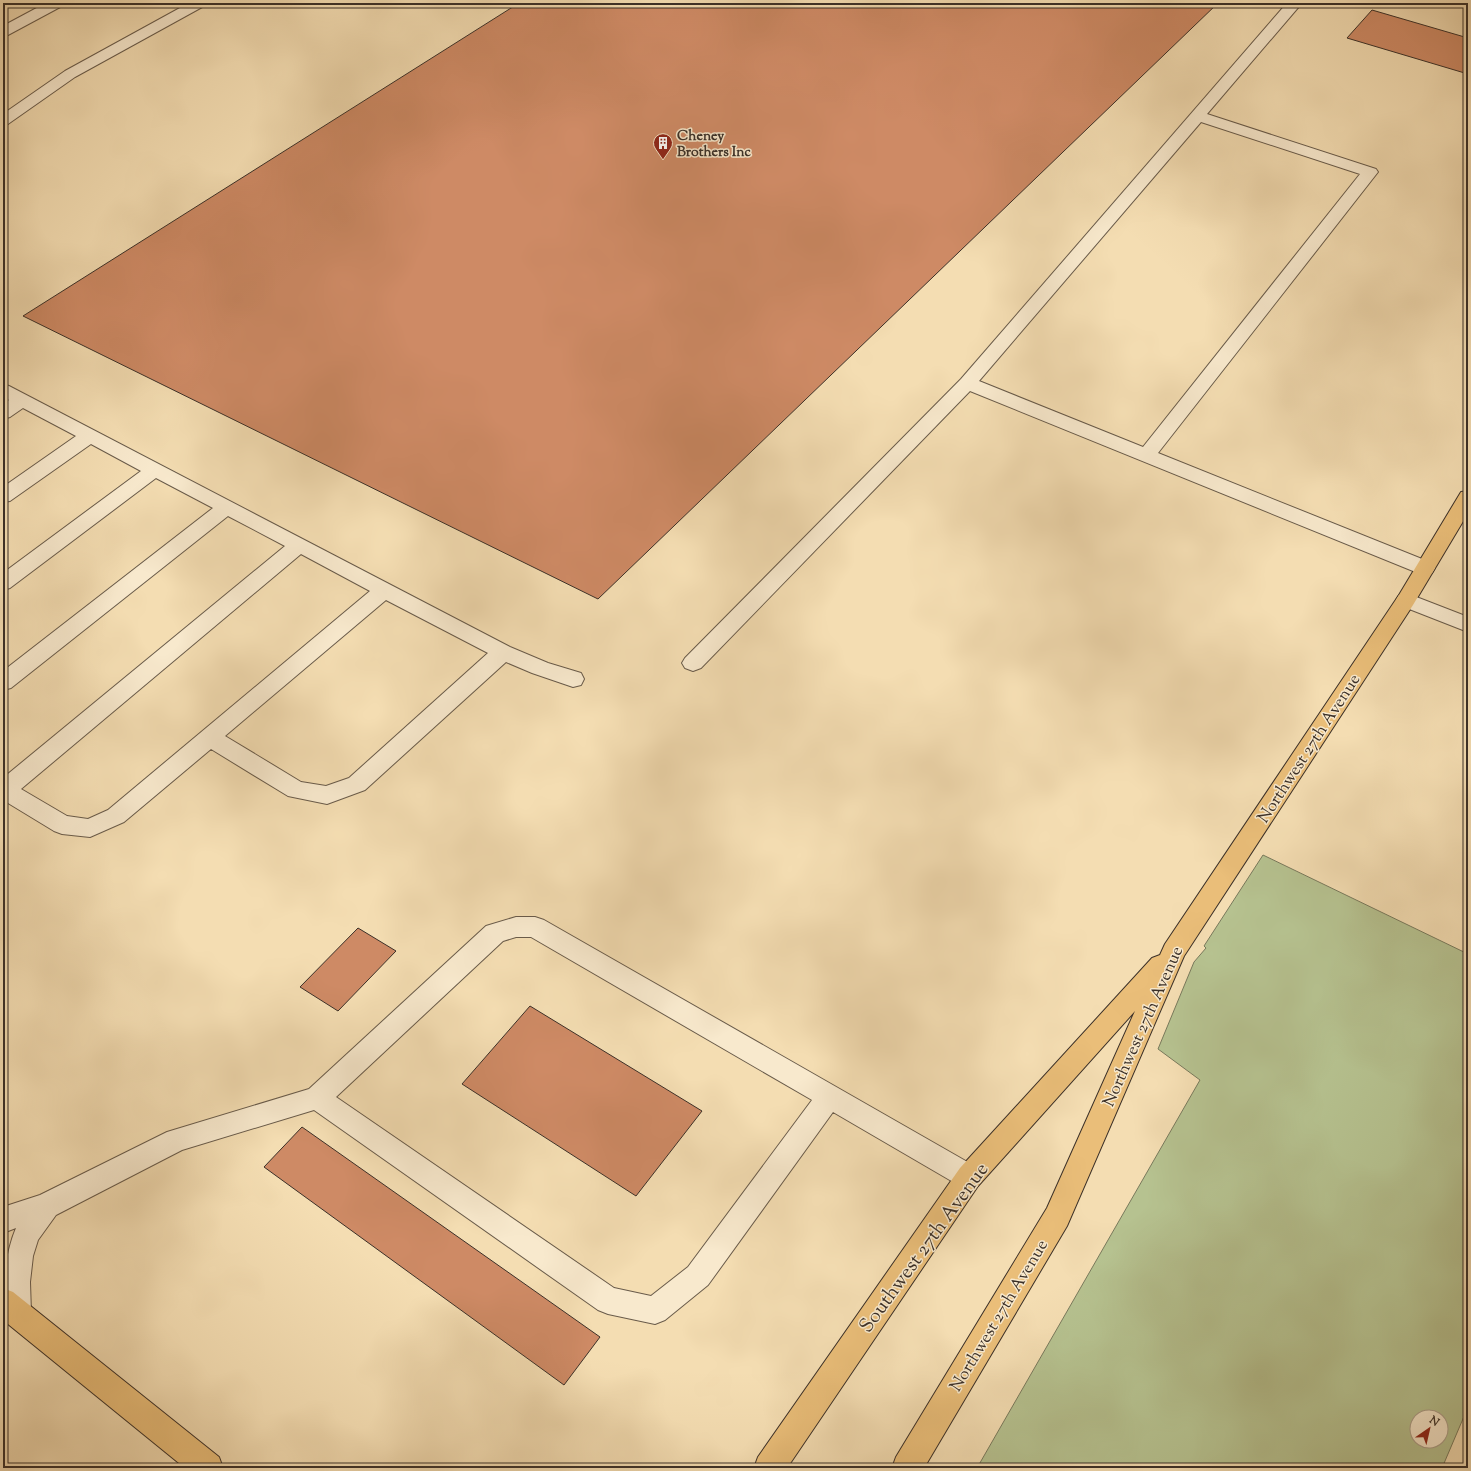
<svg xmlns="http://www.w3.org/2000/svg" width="1471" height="1471" font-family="'Sorts Mill Goudy',serif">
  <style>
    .green { fill: #b6c290; stroke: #78795c; fill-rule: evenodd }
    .building { fill: #ce8a65; stroke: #3b3028 }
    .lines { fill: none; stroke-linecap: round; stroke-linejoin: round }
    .minor-casing { stroke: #695b4a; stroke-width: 2 }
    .major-casing { stroke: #3b3028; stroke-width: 2 }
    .minor { fill: #f8e9cd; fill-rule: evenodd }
    .major { fill: #eabe79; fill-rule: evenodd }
    .labels { text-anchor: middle; stroke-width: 3; stroke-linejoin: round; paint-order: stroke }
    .far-poi-label { font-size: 14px; font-weight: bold; fill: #3b3028; stroke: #f8e9cd; text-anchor: start }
    .street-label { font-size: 17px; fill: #3b3028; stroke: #f8e9cd }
    .near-street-label { font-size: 20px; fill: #3b3028; stroke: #f8e9cd }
  </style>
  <rect width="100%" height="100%" fill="#f4ddb2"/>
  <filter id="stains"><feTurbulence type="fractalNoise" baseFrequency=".005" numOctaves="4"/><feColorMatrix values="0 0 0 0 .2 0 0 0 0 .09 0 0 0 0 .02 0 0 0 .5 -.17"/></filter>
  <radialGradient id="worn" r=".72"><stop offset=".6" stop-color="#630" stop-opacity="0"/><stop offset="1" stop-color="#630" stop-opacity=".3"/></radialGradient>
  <path class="green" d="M1263,855L1468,954V1407L1442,1468H977L1200,1080L1158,1049L1194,962L1206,948L1204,946ZM1417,1417H1441V1441H1417Z"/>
  <path class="building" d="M519,3H1218L598,599L23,316Z
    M1372,10L1468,38V74L1347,38Z
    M358,928L396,951L338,1011L300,987Z
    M530,1006L702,1111L636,1196L462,1084Z
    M302,1127L600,1337L564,1385L264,1167Z"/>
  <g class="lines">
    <g class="minor-casing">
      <path id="minor" d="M46,3H64L62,6L8,35L3,36V26Z
        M189,3H206L204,6L75,77L8,124L3,126V114L65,71Z
        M1287,3H1302L1207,114L1376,169L1378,172L1158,453L1432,563L1435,568L1432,573L1425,575L1418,573L970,391L701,668L693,671L685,668L682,663L685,658L961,379ZM1201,122L1360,174L1143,447L979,381Z
        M3,384L9,386L510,647L548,663L581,673L584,679L581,685L573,687L532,673L506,662L365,790L327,804L288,796L211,749L124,822L90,837L62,834L54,831L3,800V778L285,546L228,516L11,688L3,690V671L213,508L156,478L10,588L3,590V573L141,471L91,444L10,501L3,502V487L76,436L23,408L10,417L3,419V404L9,400L3,397ZM301,554L370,591L108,810L88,819L67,816L21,789ZM386,600L488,653L349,778L326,786L301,782L225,736Z
        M1406,593L1468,617V632L1399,605L1396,600L1399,595Z
        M516,917H535L544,920L978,1168L982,1177L978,1186L969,1189L960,1186L833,1112L708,1285L665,1320L655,1324L608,1314L598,1310L314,1110L182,1150L56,1215L38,1240L33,1256L30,1282L31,1313L27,1323L17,1327L7,1323C0,1296 5,1254 16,1228L3,1233V1207L40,1195L167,1132L309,1089L486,926ZM516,937H531L812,1100L688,1267L651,1296L614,1288L336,1097L503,941Z"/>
    </g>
    <g class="major-casing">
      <path id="major" d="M1468,491V513L1413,605L1184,956L1067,1226L924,1468H892L896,1457L1047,1208L1135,1011L978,1186L787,1468H754L758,1457L960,1168L1152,958L1160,955L1165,944L1399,595L1461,492Z
        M3,1288L13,1292L219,1457L223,1468H185L3,1320Z"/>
    </g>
    <use href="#minor" class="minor"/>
    <use href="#major" class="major"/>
  </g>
  <defs>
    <g id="building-pin" transform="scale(1)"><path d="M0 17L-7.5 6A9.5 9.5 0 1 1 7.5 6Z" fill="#8f2418" stroke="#f8e9cd"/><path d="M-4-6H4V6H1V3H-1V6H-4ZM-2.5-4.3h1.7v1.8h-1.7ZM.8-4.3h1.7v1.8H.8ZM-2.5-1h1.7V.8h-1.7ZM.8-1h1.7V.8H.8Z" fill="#fff"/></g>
  </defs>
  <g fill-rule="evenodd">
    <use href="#building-pin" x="663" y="143"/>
  </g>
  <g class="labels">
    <g class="far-poi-label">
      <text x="677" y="140">Cheney<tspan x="677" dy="16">Brothers Inc</tspan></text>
    </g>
    <g class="street-label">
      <text transform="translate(1308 748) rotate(-57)" y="6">Northwest 27th Avenue</text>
      <text transform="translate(1142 1026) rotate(-66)" y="6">Northwest 27th Avenue</text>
      <text transform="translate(998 1315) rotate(-59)" y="6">Northwest 27th Avenue</text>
    </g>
    <g class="near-street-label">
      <text transform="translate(923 1247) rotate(-54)" y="7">Southwest 27th Avenue</text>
    </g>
  </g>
  <rect width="1471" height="1471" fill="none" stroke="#f4ddb2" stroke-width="16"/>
  <rect x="4" y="4" width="1463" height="1463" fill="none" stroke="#3b3028" stroke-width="2"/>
  <rect x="8" y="8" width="1455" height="1455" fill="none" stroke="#3b3028"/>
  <g transform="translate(1429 1429) rotate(34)"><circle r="19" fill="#f8e9cd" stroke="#ac9f8b"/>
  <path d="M0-3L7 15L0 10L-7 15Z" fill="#8f2418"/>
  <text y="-6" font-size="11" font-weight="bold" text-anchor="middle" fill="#3b3028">N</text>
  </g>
  <rect width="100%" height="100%" filter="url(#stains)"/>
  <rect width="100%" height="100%" fill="url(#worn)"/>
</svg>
